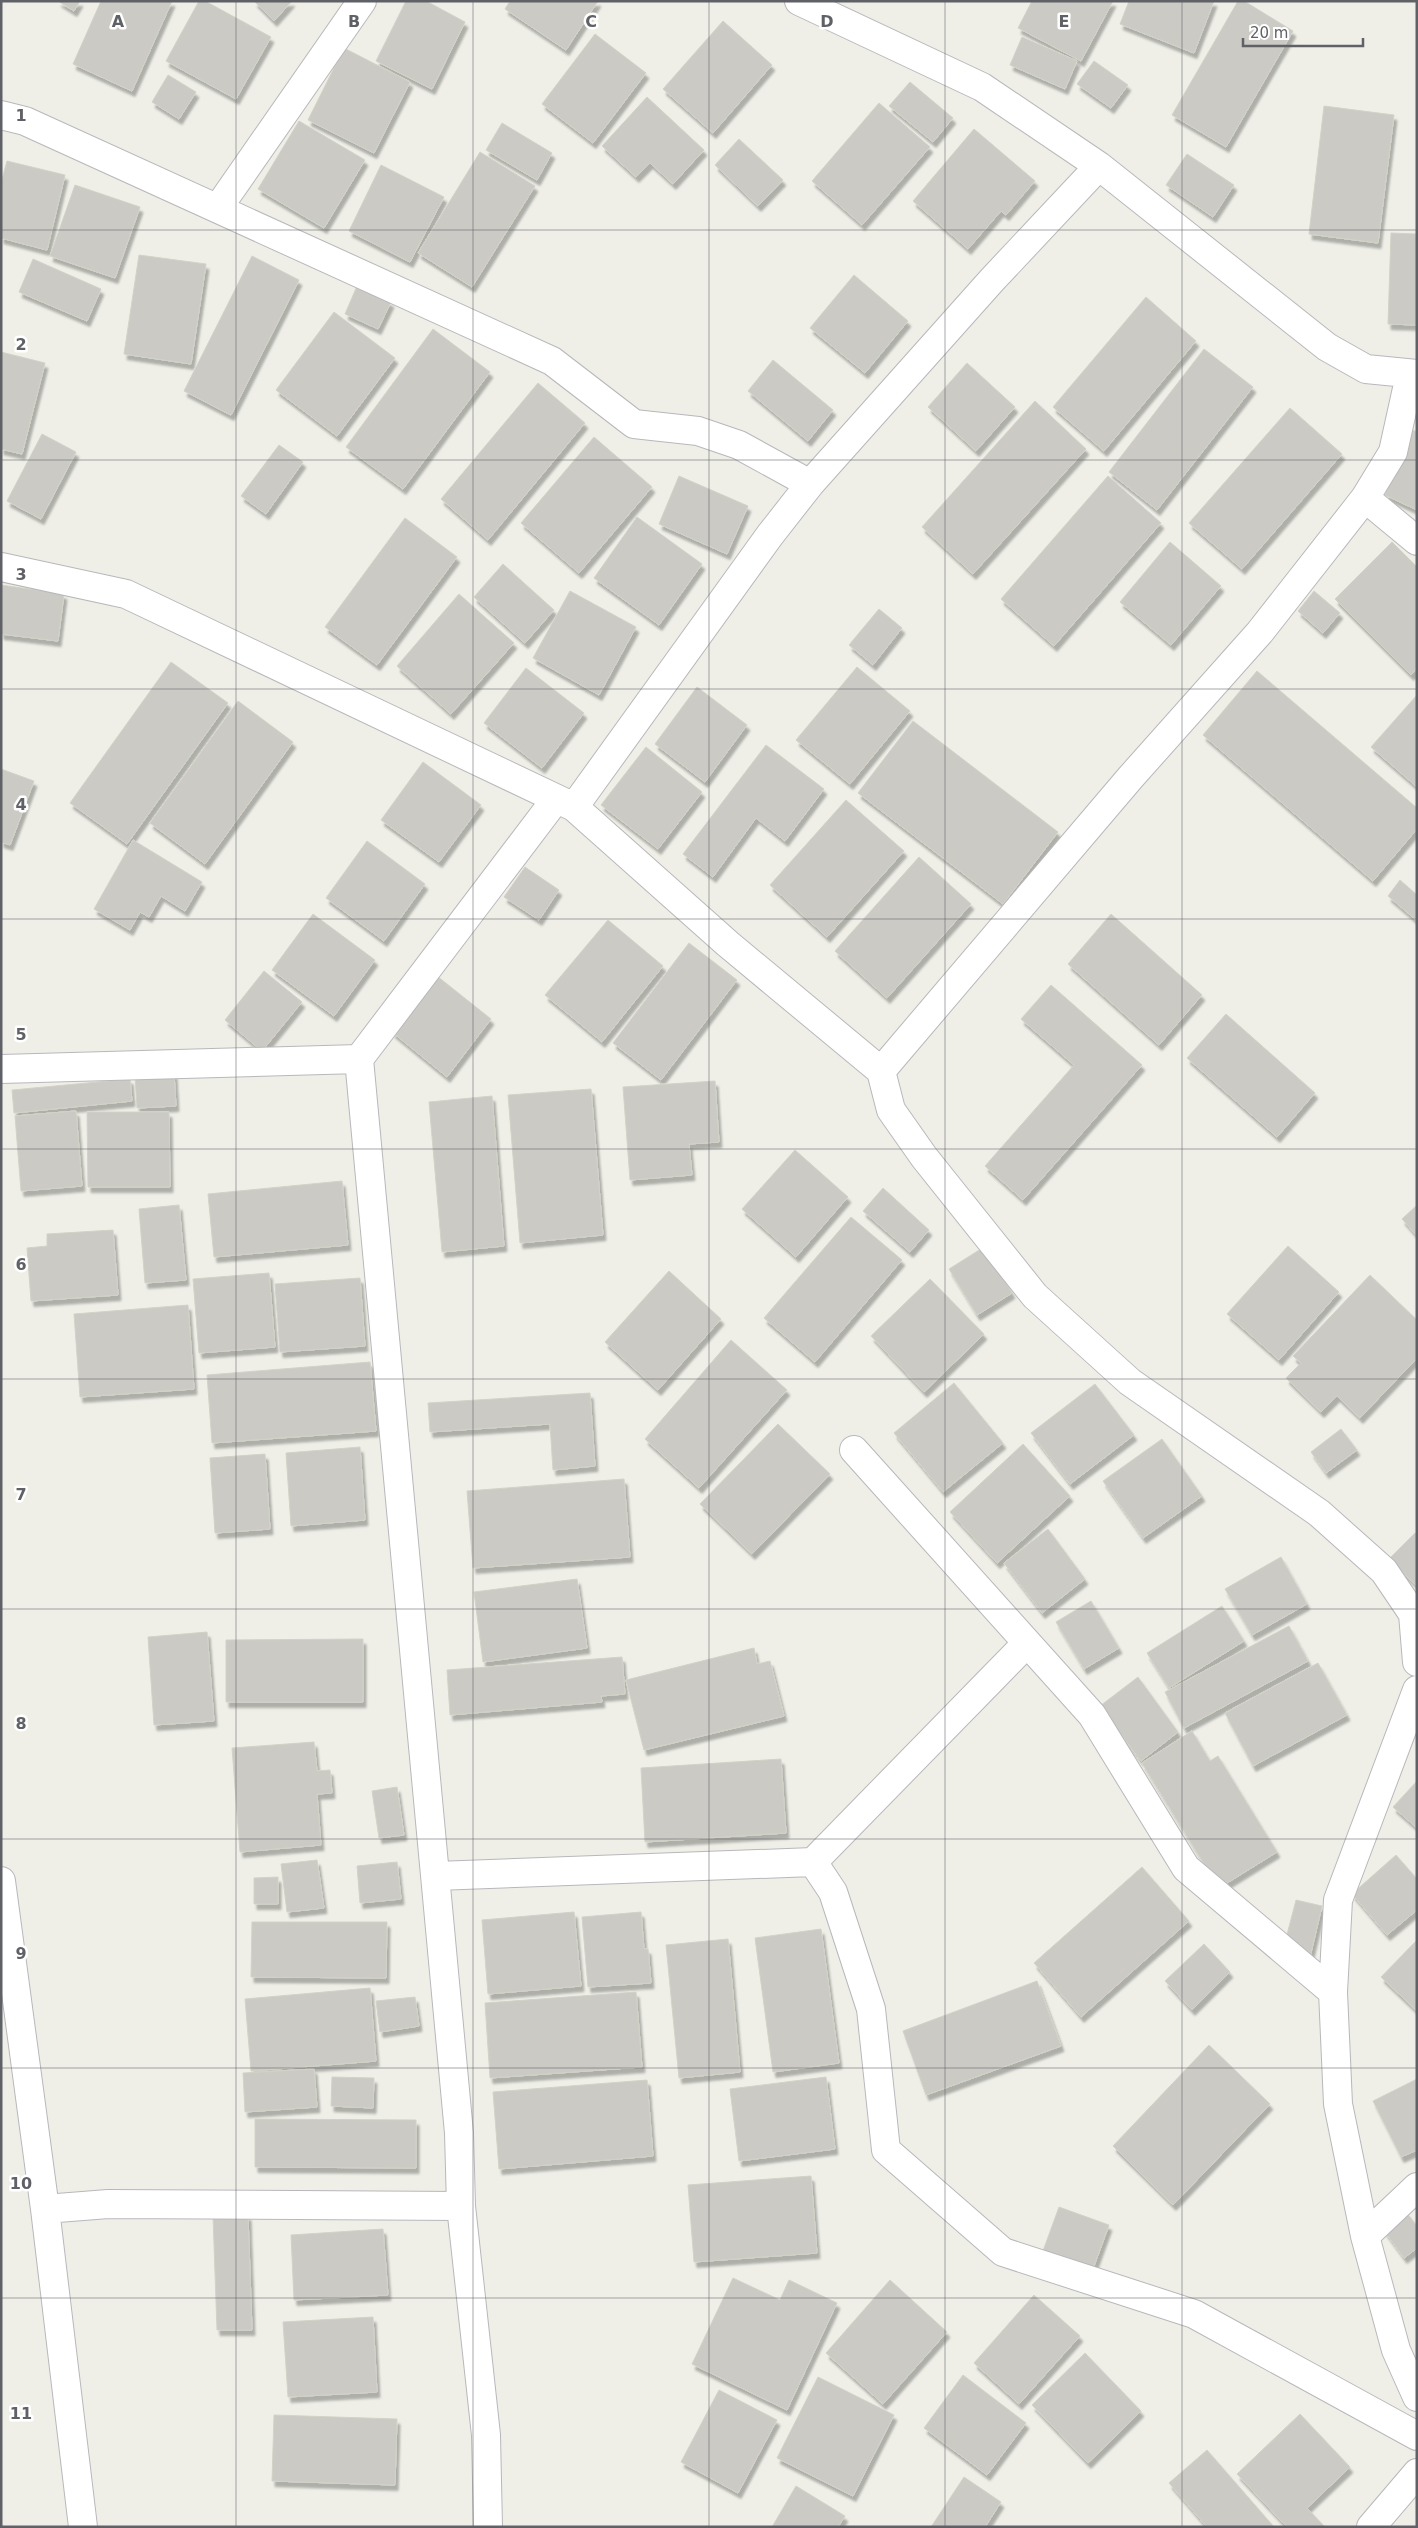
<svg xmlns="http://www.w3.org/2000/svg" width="1418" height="2528" font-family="'DejaVu Sans',sans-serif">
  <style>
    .building { fill: #cbcac4; stroke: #d3d2c7; filter: url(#shadow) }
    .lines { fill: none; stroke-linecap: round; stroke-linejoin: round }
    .street-casing { stroke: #b8b8bc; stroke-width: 30 }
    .street { stroke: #fff; stroke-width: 28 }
    .grid { fill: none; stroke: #5f6166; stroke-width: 1; stroke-opacity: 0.55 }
    .grid-label { font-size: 16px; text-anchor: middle; font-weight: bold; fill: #5f6166; stroke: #fff; stroke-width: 5; stroke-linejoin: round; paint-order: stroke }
  </style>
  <defs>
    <filter id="shadow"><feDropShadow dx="3" dy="5.5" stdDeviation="1" flood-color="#0004"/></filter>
  </defs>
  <rect width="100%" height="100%" fill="#efefe8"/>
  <path class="building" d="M58,1H80L74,11Z
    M101,1H172L132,91L73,64Z
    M199,1H205L271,37L236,99L166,61Z
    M254,1H292L274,21Z
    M406,1H426L465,22L432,89L376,61Z
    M510,1H598L566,50L505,9Z
    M1032,1H1113L1081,61L1018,28Z
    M1129,1H1214L1194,53L1120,24Z
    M1238,1H1244L1293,31L1226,147L1172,115Z
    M723,21L772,65L713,133L663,89Z
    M595,34L646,73L593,143L542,104Z
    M1022,37L1077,61L1065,89L1010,65Z
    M344,48L410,82L374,153L308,120Z
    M1094,61L1128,85L1111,108L1077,84Z
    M168,75L196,92L179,119L152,102Z
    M910,82L953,118L933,142L889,106Z
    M647,97L704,150L673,184L650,163L636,177L602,146Z
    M879,103L930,147L862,225L812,181Z
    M1324,106L1394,115L1378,243L1309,234Z
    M299,121L365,160L324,228L258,189Z
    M502,123L552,153L537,180L486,150Z
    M974,129L1035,181L1006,215L1001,211L968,249L913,201Z
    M739,139L783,180L758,206L715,165Z
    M480,152L535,186L472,287L418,253Z
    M1187,154L1234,185L1213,217L1166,185Z
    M7,161L65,175L47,250L1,238V183Z
    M381,165L444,197L410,262L349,231Z
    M75,185L140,207L115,278L50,256Z
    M1391,233L1417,234V325L1388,324Z
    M139,255L206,264L191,364L124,354Z
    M252,256L299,280L231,415L184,391Z
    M33,259L101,289L87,321L19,292Z
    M854,275L908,321L865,373L810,328Z
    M357,286L391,302L378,329L345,314Z
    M1146,297L1196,341L1104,451L1053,407Z
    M334,312L395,358L337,436L276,390Z
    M433,329L490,372L403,489L346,447Z
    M1204,349L1253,387L1157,510L1109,472Z
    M1,352L45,363L22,454L1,449Z
    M773,360L833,410L808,441L748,391Z
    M967,363L1015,407L976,451L928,407Z
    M538,383L585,423L488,540L441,499Z
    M1035,401L1086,449L973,574L922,527Z
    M1290,408L1342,454L1242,569L1189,523Z
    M1413,430L1417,432V510L1385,495Z
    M42,434L76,452L41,519L7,501Z
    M594,437L652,487L579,573L521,523Z
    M279,445L303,462L266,514L241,496Z
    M679,476L748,506L727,554L659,524Z
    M1108,476L1161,523L1054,646L1001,599Z
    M637,517L702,564L659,625L594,578Z
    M405,518L457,557L377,665L325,627Z
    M1170,542L1221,586L1171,645L1120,602Z
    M1392,542L1417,567V669L1411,675L1335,599Z
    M503,564L554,610L525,643L474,597Z
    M1,585L64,594L58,641L1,634Z
    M570,591L636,627L599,695L533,658Z
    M1314,591L1340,613L1323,633L1298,611Z
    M459,594L514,643L451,714L397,666Z
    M879,609L902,628L873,665L849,645Z
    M171,662L228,703L127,844L70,803Z
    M857,667L910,711L850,784L796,740Z
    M526,668L584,713L542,768L484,723Z
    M1257,671L1417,808V829L1373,881L1203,735Z
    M697,687L747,725L705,782L655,744Z
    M1417,695V787L1371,747Z
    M238,701L293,742L205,864L150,823Z
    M913,721L1058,832L1003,904L858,793Z
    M766,745L824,789L785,841L756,818L713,877L683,854Z
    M646,747L702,792L658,849L601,805Z
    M423,762L481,805L439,862L381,820Z
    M1,769L34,781L10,845L1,842Z
    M846,800L904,851L827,937L770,885Z
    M133,840L202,882L185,911L161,896L149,917L140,912L130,930L94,909Z
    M367,841L425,884L384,941L326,898Z
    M919,857L971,904L887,998L835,951Z
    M525,867L559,890L539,920L504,897Z
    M1400,880L1417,895L1416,920L1388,896Z
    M313,914L375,960L334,1016L272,970Z
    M1111,914L1202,995L1159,1045L1068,964Z
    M608,920L663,966L602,1042L545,995Z
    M689,943L737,980L661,1080L613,1043Z
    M264,971L302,1002L262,1051L225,1020Z
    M437,976L491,1019L447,1077L392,1032Z
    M1051,985L1142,1065L1023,1200L985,1166L1074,1065L1021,1019Z
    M1226,1014L1315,1093L1277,1137L1187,1058Z
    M174,1073L176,1106L137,1108L135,1075Z
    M130,1079L132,1101L14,1113L12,1090Z
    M715,1081L719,1142L689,1144L692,1175L630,1180L623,1087Z
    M591,1089L603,1235L520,1243L508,1095Z
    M492,1096L504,1246L442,1252L429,1102Z
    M76,1111L82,1186L21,1191L15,1116Z
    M87,1112H169L170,1187H88Z
    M795,1150L848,1197L796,1257L742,1209Z
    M342,1181L348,1245L214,1257L208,1194Z
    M883,1188L929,1230L910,1252L863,1211Z
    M179,1205L186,1280L145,1283L139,1209Z
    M1417,1205V1236L1402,1219Z
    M851,1217L902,1260L815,1362L764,1318Z
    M113,1230L118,1295L31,1301L27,1248L47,1246V1234Z
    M1288,1246L1339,1292L1279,1360L1227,1314Z
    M984,1247L1012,1293L977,1315L949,1269Z
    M669,1271L721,1319L658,1390L605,1342Z
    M269,1273L275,1347L199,1353L193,1279Z
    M1370,1275L1417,1320V1358L1360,1418L1337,1396L1321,1412L1286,1378L1301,1363L1293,1356Z
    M360,1278L365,1346L280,1352L275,1284Z
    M930,1279L984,1334L924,1392L871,1336Z
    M188,1305L194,1389L80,1397L74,1314Z
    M731,1340L787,1390L699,1488L645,1439Z
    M370,1362L376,1431L212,1443L207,1375Z
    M954,1383L1003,1443L943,1492L894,1433Z
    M1095,1384L1134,1435L1070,1484L1031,1433Z
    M590,1393L595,1466L553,1470L550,1424L430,1432L428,1403Z
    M778,1424L830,1474L752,1554L700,1504Z
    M1341,1429L1357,1450L1326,1473L1311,1452Z
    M1162,1439L1202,1496L1143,1538L1103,1481Z
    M1023,1444L1070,1496L997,1563L950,1512Z
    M360,1447L365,1520L291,1526L286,1453Z
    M265,1454L270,1529L215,1533L210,1458Z
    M624,1479L630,1557L473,1568L467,1491Z
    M1048,1529L1085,1579L1042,1613L1004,1563Z
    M1415,1533L1417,1534V1586L1389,1559Z
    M1281,1557L1307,1604L1252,1635L1225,1589Z
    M577,1579L587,1648L483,1662L474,1592Z
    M1091,1601L1119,1648L1084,1669L1056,1622Z
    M1222,1606L1244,1641L1169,1688L1147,1653Z
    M1289,1626L1308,1661L1184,1728L1165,1692Z
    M207,1632L214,1721L154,1725L148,1637Z
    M363,1639V1702H226V1640Z
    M754,1648L757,1664L770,1661L784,1716L644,1750L626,1680Z
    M622,1657L625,1694L601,1696L602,1702L450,1715L447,1670Z
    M1318,1663L1347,1715L1253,1766L1225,1713Z
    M1138,1677L1178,1732L1141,1761L1100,1706Z
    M1192,1731L1210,1761L1218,1756L1277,1852L1219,1888L1142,1763Z
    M314,1742L317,1771L330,1770L332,1793L317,1794L321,1845L240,1852L232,1748Z
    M781,1759L786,1833L645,1842L641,1768Z
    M1417,1781V1828L1393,1807Z
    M397,1787L404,1835L379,1838L372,1791Z
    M1396,1855L1417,1879V1910L1387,1935L1352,1894Z
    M317,1860L324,1908L287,1912L281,1864Z
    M397,1862L401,1899L360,1903L357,1866Z
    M1142,1867L1189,1921L1081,2017L1034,1963Z
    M278,1877V1904H254V1878Z
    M1296,1900L1322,1906L1310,1957L1283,1950Z
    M574,1912L581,1986L488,1994L482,1920Z
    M641,1912L644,1949H648L651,1983L588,1987L582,1917Z
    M252,1922H387L386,1978L251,1977Z
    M821,1929L839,2063L773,2072L755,1938Z
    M728,1939L740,2072L679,2078L666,1945Z
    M1417,1940V2011L1381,1977Z
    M1204,1944L1230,1972L1192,2010L1165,1981Z
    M1037,1981L1061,2046L926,2095L903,2031Z
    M370,1988L376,2061L251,2071L245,1999Z
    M636,1992L642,2067L490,2078L485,2003Z
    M415,1997L419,2026L380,2032L376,2001Z
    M1209,2045L1270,2104L1173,2205L1113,2146Z
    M314,2069L317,2107L245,2112L243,2073Z
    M332,2077L374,2078L373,2108L331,2106Z
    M826,2077L835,2149L739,2161L730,2089Z
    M1417,2079V2150L1401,2157L1373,2101Z
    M647,2080L653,2156L499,2169L493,2092Z
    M255,2119L416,2120V2168L255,2167Z
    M811,2176L817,2253L694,2262L688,2185Z
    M1059,2207L1109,2225L1090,2277L1040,2259Z
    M1406,2212L1417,2226V2248L1404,2258L1383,2229Z
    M248,2215L252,2330H217L213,2216Z
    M383,2229L388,2295L294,2300L291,2235Z
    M733,2278L780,2300L789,2280L837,2303L787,2410L692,2364Z
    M890,2280L947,2332L883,2404L826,2353Z
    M1034,2295L1080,2336L1019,2404L974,2363Z
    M373,2317L377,2392L288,2397L283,2322Z
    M1085,2353L1141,2411L1088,2463L1032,2405Z
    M963,2375L1026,2423L987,2475L924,2428Z
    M818,2377L894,2415L853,2496L777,2458Z
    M719,2390L777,2420L738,2493L681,2462Z
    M1300,2414L1350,2467L1307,2508L1325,2527H1287L1237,2474Z
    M274,2415L397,2419L395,2485L272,2481Z
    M1207,2450L1274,2527H1207L1169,2483Z
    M964,2477L1001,2502L985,2527H931Z
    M796,2486L845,2516L838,2527H772Z"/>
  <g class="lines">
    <g class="street-casing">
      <path id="street" d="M799,1L982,87L1099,166L1327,347L1366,369L1417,374
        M1,115L25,121L552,361L634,424L698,431L739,445L810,484
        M218,208L362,1
        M1410,375L1393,452L1365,498L1260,632L1130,778L881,1071L891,1110L924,1157L1035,1296L1130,1382L1319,1513L1384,1571L1413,1614L1417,1662
        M1365,498L1417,541
        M1,567L126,594L574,807L728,944L881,1071
        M574,807L770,535L810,484L992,280L1099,166
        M359,1059L459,2133L461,2206L486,2435L488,2527
        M1,1069L359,1059L556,799
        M854,1450L1092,1715L1186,1868L1333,1992
        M1417,1690L1338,1900L1333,1992L1338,2104L1365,2236L1396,2350L1417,2397
        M813,1862L1027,1643
        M436,1876L813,1862L833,1892L871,2009L886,2150L1003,2252L1194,2314L1417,2436
        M1,1881L45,2209L83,2527
        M45,2209L108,2204L461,2206
        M1365,2236L1417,2187
        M1371,2527L1417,2473"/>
    </g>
    <use href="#street" class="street"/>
  </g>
  <path class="grid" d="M236,1V2527M473,1V2527M709,1V2527M945,1V2527M1182,1V2527M1,230H1417M1,460H1417M1,689H1417M1,919H1417M1,1149H1417M1,1379H1417M1,1609H1417M1,1839H1417M1,2068H1417M1,2298H1417"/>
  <g class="grid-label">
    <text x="118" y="27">A</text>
    <text x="354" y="27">B</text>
    <text x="591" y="27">C</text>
    <text x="827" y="27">D</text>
    <text x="1064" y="27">E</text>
    <text x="21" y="121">1</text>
    <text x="21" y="350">2</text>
    <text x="21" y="580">3</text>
    <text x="21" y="810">4</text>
    <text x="21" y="1040">5</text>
    <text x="21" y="1270">6</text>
    <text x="21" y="1500">7</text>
    <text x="21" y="1729">8</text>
    <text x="21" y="1959">9</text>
    <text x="21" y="2189">10</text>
    <text x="21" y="2419">11</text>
  </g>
  <rect width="1418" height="2528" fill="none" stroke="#5f6166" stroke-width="5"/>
  <path d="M1243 38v8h120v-8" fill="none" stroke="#5f6166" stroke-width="2.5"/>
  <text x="1250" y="38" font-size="15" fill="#5f6166" stroke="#ffffff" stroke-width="4" paint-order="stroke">20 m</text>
</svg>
